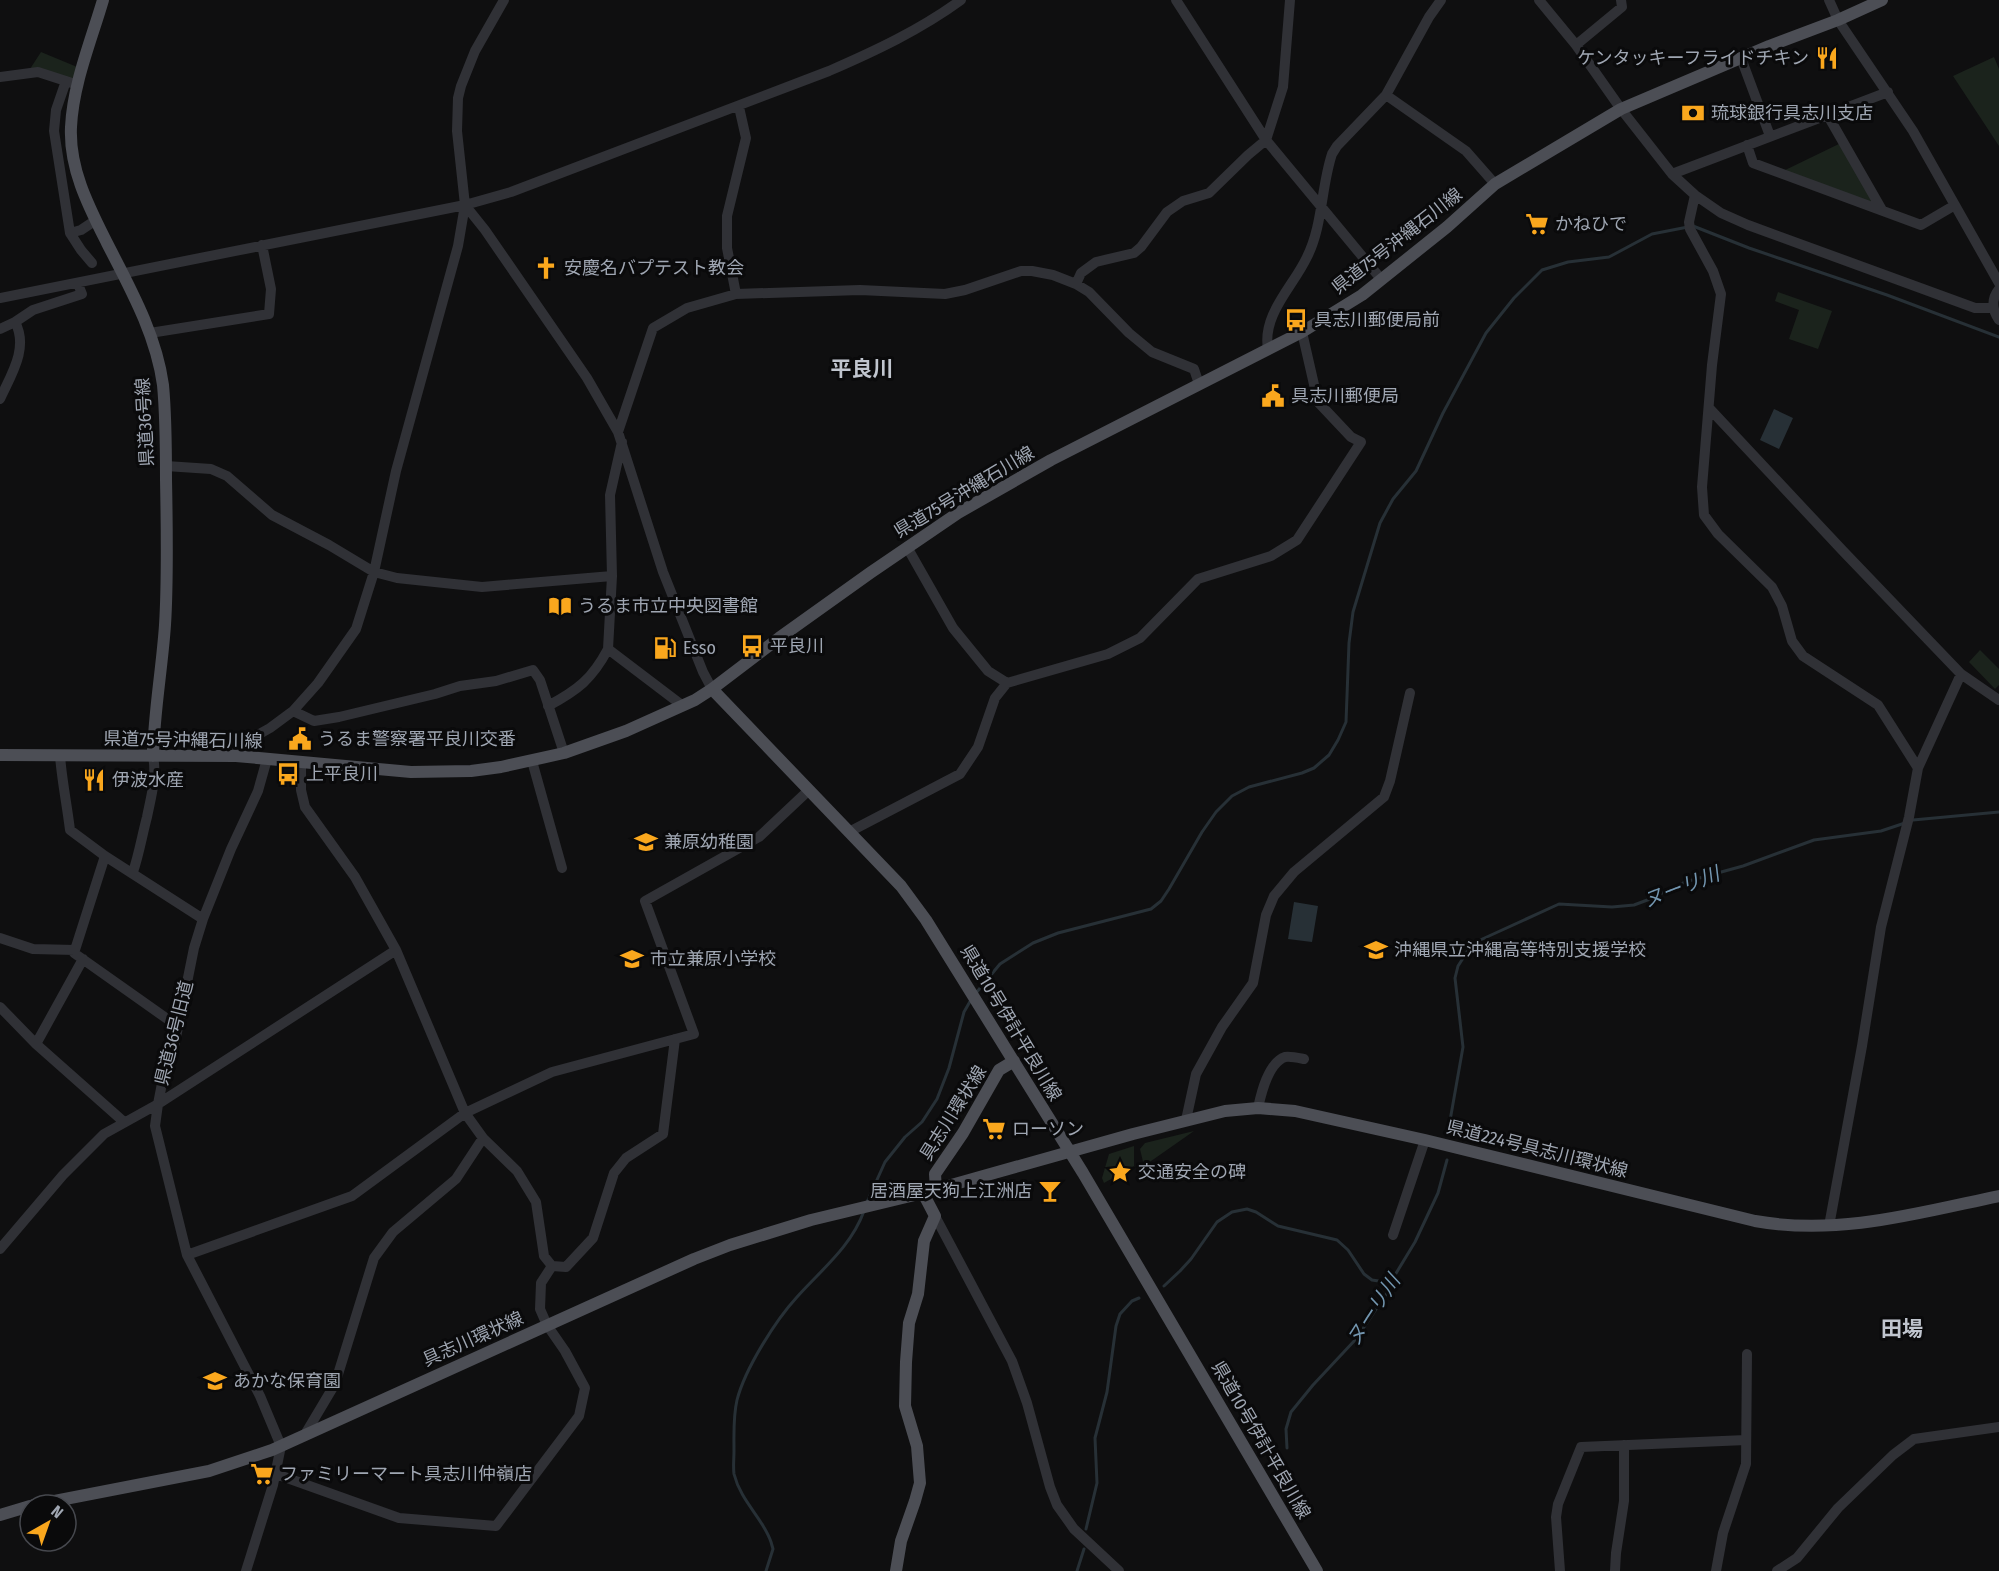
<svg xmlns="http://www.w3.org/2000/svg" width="1999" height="1571" font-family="'Fira Sans Condensed','Noto Sans JP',sans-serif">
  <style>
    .green { fill: #1b231c }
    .water { fill: #273036 }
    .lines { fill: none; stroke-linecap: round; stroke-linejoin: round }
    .stream { stroke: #273036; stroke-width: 3 }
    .minor { stroke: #303136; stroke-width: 10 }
    .major { stroke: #4c4e55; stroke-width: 12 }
    .labels { text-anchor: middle; stroke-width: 6; stroke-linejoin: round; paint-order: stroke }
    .poi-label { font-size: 18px; fill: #9fa6b2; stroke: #0a0a0b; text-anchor: start }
    .street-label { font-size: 18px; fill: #9fa6b2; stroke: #0a0a0b }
    .water-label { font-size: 20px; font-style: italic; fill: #7396b0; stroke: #0a0a0b }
    .quarter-label { font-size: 21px; font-weight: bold; fill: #c0c5ce; stroke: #0a0a0b }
  </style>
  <rect width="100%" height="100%" fill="#0f0f10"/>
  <path class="green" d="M41,52L82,69L75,84L28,72Z
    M1994,57L1999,69V146L1953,76Z
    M1843,142L1882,210L1779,173Z
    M1778,292L1832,311L1818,349L1789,339L1799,310L1775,301Z
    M1980,650L1999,669V685L1995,689L1969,662Z
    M1194,1131L1144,1166L1140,1149L1145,1143Z
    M1134,1146V1166L1104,1183L1102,1178L1109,1154Z"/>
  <path class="water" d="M1774,409L1793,418L1779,449L1760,440Z
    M1294,902L1318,906L1312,942L1288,939Z"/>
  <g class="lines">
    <path class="stream" d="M1913,820L1999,812
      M976,993L1000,964L1033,943L1058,933L1151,909L1161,901L1169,889L1202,832L1216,812L1232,796L1249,787L1302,773L1314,768L1329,755L1338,740L1346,722L1349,643L1353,612L1380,523L1393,499L1416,471L1443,413L1486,333L1514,298L1542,270L1568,262L1609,257L1652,234L1693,226L1749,248L1887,295L1999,337
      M1448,1132L1463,1047L1455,978L1458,966L1469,949L1478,941L1559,904L1612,907L1634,905L1650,899L1685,882L1743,866L1814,840L1881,831L1905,823
      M867,1202L885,1162L905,1137L922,1122L937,1099L949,1068L964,1012L972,998
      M1164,1286L1180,1271L1191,1259L1217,1222L1232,1212L1247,1209L1256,1212L1278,1226L1337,1240L1348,1250L1364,1274L1372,1280L1385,1282L1391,1287
      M1287,1448L1286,1429L1291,1412L1313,1385L1356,1339L1391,1287L1395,1275L1415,1242L1438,1193L1447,1160
      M1086,1529L1097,1483L1095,1438L1107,1392L1116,1326L1120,1314L1132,1301L1139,1298
      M766,1571L773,1549L771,1542C763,1518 741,1502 734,1474C733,1466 734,1459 734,1451C734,1434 733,1417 737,1400C745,1369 775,1321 797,1297C821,1270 851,1247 864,1211
      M1077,1571L1084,1549"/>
    <path class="minor" d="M1176,0L1266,140L1381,279
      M1539,0L1576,45L1621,109L1672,174L1695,195L1721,213L1748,225L1975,308H1993
      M1829,0L1838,20L1913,131L1999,283
      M1576,45L1622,7L1621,0
      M1741,58L1770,136
      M0,77L38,72L72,83
      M66,81L56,110L54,131L70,233L81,250L92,263
      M1386,95L1466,151L1495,184
      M1827,114L1882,210
      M1747,145L1753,163L1921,225L1955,205
      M1672,174L1888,92
      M1695,195L1689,222L1690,229L1713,271L1721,294L1712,365L1702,487L1704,515L1718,534L1772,587L1782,606L1792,641L1803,656L1878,705L1918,768
      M465,205L485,230L587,378L618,432L663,572L703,672L712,689
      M70,233L81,230L96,220
      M1076,284L1081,273L1096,262L1134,253L1141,247L1167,212L1183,201L1209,193L1248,155L1266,140L1283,87L1290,0
      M1999,289C1991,299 1992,310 1999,320
      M736,294L727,248V216L746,138L739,107
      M0,298L465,205L511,192L829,71C875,51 920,30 961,0
      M0,329L15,322L33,310L82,294L78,284
      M150,333L269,314L271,289L262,245
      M1268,349C1262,314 1293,287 1307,257C1323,225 1321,187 1332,154L1337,146L1386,95L1429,17L1441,0
      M0,399C11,375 29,348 15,322
      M1709,408L1843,551L1961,674L1999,700
      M618,432L653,328L687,308L736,294L860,290L945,294L965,290L1021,271H1032L1053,275L1076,284L1089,292L1129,333L1152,352L1194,369L1199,384
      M622,442L610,495L612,576L608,649L683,706
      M166,466L211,469L227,476L272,515L329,545L374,572L397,578L482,587L612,576
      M907,547L953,628L988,671L1007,683
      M548,706C578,690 592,679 608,649
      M293,711L314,721L339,717L435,694L460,686L496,681L533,670L540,680L564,753
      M60,756C62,781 67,805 70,830L105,856L203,919
      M236,756L238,746L270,728L293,711L318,683L356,629L374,572L396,471L458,246L465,205L457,131L458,98L461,86L475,51L504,0
      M532,761L562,868
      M301,762V790L305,807L355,877L396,950L465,1113L483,1138L517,1171L536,1202L544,1256L552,1266
      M849,832L960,774L978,747L995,698L1007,683L1108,654L1140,638L1198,579L1271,556L1297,540L1361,442L1351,437L1318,402L1302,332
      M105,856L74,953L173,1023L179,1024
      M133,872C139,854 142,836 147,817C151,797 157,777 153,756
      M0,938L33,949L75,950
      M0,1007L36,1044L124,1122
      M36,1044L83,959
      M1258,1108C1261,1094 1268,1063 1285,1057C1290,1056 1299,1058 1304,1059
      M1186,1120L1196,1074L1222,1027L1253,983L1266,915L1274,896L1294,872L1384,797L1390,781L1410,693
      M935,1216L1012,1361L1027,1403L1050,1487L1057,1505L1074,1529L1119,1571
      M1829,1226L1862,1046L1881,927L1909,817L1918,768L1961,674
      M1393,1235L1425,1140
      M0,1249L63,1175L104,1134L158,1104L165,1068L174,1047L194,948L203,919L231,849L258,791L267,759
      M187,1255L352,1196L465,1113L552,1072L694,1034L645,901L759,837L809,790
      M552,1266L566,1267L593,1238L614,1173L626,1158L663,1134L675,1039
      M304,1436L335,1384L374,1258L393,1232L456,1179L483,1138
      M276,1474L399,1518L496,1526L579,1416L585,1388L565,1351L547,1325L540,1309L541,1283L552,1266
      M246,1571L273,1485L281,1446L260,1396L187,1255L155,1126L158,1104L396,950
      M1560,1571L1556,1517L1558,1504L1581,1447L1746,1440
      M1615,1571L1616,1553L1624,1501V1445
      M1716,1571L1723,1533L1746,1464L1747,1354
      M1777,1571L1797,1558L1838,1508L1893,1455L1914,1439L1999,1427"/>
    <path class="major" d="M103,0C91,41 73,84 71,127C69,169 89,207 107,243C130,288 156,334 163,385C166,417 166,449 166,480C167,529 168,577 165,625C162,669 154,712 153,756
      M712,689L901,886L926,920L1083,1173L1317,1571
      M0,755L236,756L411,772L471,771L501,767L564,753L626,731L695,700L712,689L779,638L870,573L958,513L1051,460L1302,332L1362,295L1447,227L1495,184L1621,109L1769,46L1838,20L1882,0
      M936,1190L935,1174L963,1133L999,1070L1014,1061
      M34,1505L209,1471L272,1450L694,1259L730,1245L811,1220L923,1193L1133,1134L1225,1111L1258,1108L1295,1111L1425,1140L1755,1221C1839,1236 1918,1213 1999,1196
      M0,1515L30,1506
      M896,1571L901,1541L915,1501L920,1483L917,1446L905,1406L906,1362L909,1323L918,1294L924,1241L935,1216L923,1193"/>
  </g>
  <defs>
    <g id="restaurant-bare" transform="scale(1.8)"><path d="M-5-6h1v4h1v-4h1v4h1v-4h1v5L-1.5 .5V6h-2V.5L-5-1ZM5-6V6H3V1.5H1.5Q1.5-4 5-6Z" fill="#faa71d" stroke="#0a0a0b" stroke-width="2.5" paint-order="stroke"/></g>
    <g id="bank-bare" transform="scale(1.8)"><path d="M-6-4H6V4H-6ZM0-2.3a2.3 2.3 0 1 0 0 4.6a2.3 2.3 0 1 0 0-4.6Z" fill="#faa71d" stroke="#0a0a0b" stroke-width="2.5" paint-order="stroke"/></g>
    <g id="supermarket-bare" transform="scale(1.8)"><path d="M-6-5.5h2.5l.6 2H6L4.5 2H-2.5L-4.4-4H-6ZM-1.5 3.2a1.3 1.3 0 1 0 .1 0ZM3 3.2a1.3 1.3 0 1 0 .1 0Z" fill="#faa71d" stroke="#0a0a0b" stroke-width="2.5" paint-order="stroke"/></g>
    <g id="church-bare" transform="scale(1.8)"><path d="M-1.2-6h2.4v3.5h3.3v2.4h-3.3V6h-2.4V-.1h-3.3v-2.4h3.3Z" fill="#faa71d" stroke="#0a0a0b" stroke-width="2.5" paint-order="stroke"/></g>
    <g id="bus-bare" transform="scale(1.8)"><path d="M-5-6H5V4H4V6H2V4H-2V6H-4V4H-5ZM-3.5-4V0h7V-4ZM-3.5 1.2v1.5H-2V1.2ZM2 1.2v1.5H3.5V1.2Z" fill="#faa71d" stroke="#0a0a0b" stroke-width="2.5" paint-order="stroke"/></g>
    <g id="civic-bare" transform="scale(1.8)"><path d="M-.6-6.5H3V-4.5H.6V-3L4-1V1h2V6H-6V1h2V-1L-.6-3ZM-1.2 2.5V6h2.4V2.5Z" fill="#faa71d" stroke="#0a0a0b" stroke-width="2.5" paint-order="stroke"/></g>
    <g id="library-bare" transform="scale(1.8)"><path d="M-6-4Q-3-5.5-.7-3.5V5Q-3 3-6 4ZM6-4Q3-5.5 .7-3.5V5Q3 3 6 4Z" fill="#faa71d" stroke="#0a0a0b" stroke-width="2.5" paint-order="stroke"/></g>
    <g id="fuel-bare" transform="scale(1.8)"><path d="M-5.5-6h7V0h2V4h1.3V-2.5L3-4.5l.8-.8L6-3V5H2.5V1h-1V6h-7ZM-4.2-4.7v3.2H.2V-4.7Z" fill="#faa71d" stroke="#0a0a0b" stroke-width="2.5" paint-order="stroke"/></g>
    <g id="school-bare" transform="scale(1.8)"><path d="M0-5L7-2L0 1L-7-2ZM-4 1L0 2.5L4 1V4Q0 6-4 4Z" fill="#faa71d" stroke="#0a0a0b" stroke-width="2.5" paint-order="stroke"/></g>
    <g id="sight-bare" transform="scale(1.8)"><path d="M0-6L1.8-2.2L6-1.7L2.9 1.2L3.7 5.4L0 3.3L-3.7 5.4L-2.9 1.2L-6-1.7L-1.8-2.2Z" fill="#faa71d" stroke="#0a0a0b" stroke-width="2.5" paint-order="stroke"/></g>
    <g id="bar-bare" transform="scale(1.8)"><path d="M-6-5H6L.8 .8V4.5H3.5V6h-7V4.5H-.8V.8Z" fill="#faa71d" stroke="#0a0a0b" stroke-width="2.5" paint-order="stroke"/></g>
  </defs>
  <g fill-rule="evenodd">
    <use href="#restaurant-bare" x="1827" y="58"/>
    <use href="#bank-bare" x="1693" y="113"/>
    <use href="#supermarket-bare" x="1537" y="224"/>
    <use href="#church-bare" x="546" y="268"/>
    <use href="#bus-bare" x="1296" y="320"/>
    <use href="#civic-bare" x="1273" y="396"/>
    <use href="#library-bare" x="560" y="606"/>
    <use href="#bus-bare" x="752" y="646"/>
    <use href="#fuel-bare" x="665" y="648"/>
    <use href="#civic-bare" x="300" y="739"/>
    <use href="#bus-bare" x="288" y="774"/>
    <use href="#restaurant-bare" x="94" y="780"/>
    <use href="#school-bare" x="646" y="842"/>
    <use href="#school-bare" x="1376" y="950"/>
    <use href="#school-bare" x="632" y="959"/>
    <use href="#supermarket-bare" x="994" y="1129"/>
    <use href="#sight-bare" x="1120" y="1172"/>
    <use href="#bar-bare" x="1050" y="1191"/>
    <use href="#school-bare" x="215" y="1381"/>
    <use href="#supermarket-bare" x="262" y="1474"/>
  </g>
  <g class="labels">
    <g class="poi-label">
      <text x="1809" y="64" text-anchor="end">ケンタッキーフライドチキン</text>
      <text x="1711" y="119">琉球銀行具志川支店</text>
      <text x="1555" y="230">かねひで</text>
      <text x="564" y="274">安慶名バプテスト教会</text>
      <text x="1314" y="326">具志川郵便局前</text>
      <text x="1291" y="402">具志川郵便局</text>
      <text x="578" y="612">うるま市立中央図書館</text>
      <text x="770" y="652">平良川</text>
      <text x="683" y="654">Esso</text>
      <text x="318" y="745">うるま警察署平良川交番</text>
      <text x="306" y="780">上平良川</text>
      <text x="112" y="786">伊波水産</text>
      <text x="664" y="848">兼原幼稚園</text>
      <text x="1394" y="956">沖縄県立沖縄高等特別支援学校</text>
      <text x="650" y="965">市立兼原小学校</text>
      <text x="1012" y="1135">ローソン</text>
      <text x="1138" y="1178">交通安全の碑</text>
      <text x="1032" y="1197" text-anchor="end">居酒屋天狗上江洲店</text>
      <text x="233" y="1387">あかな保育園</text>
      <text x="280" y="1480">ファミリーマート具志川仲嶺店</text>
    </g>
    <g class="street-label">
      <text transform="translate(1397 241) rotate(-38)" y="6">県道75号沖縄石川線</text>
      <text transform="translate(145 422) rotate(-93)" y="6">県道36号線</text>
      <text transform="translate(964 492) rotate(-31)" y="6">県道75号沖縄石川線</text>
      <text transform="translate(183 740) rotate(1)" y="6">県道75号沖縄石川線</text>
      <text transform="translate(1011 1023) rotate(59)" y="6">県道10号伊計平良川線</text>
      <text transform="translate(174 1033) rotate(-76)" y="6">県道36号旧道</text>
      <text transform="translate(953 1113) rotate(-58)" y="6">具志川環状線</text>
      <text transform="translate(1537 1149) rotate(14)" y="6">県道224号具志川環状線</text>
      <text transform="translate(473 1339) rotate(-24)" y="6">具志川環状線</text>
      <text transform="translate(1261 1440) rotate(60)" y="6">県道10号伊計平良川線</text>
    </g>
    <g class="water-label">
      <text transform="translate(1681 887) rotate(-21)" y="7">ヌーリ川</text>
      <text transform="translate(1373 1310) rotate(-57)" y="7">ヌーリ川</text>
    </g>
    <g class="quarter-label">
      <text x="862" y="376">平良川</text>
      <text x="1902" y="1336">田場</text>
    </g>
  </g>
  <g transform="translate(48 1523) rotate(40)"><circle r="28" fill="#0a0a0b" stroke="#46484e" stroke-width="1.5"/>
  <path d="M0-4.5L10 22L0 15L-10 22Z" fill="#faa71d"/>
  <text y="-9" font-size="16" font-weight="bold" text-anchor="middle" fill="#9fa6b2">N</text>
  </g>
</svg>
